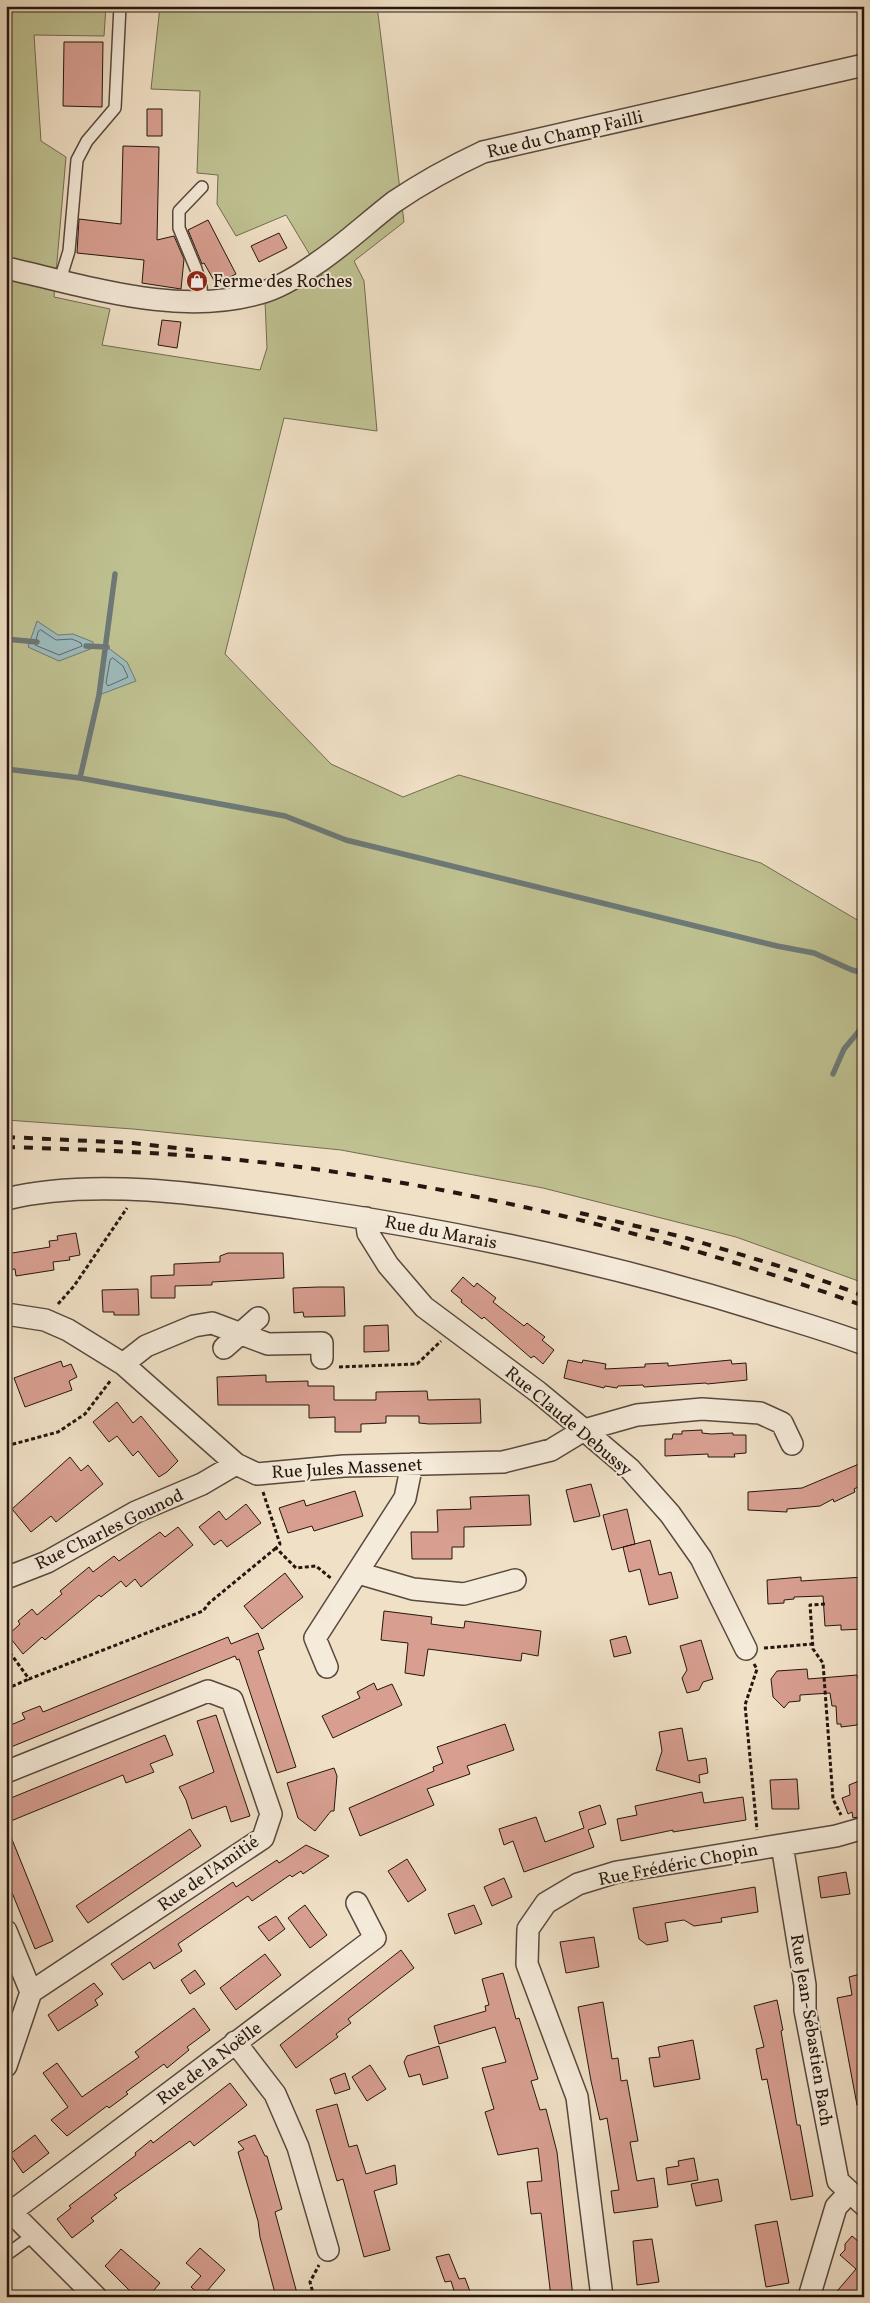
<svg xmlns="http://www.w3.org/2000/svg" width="870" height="2303" font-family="Vollkorn,serif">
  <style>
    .green { fill: #bfc191; stroke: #726c50 }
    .water { fill: #9dbbbd; stroke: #6d7977 }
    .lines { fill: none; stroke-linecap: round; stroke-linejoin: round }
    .shore { stroke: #616866; stroke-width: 1 }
    .stream { stroke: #6d7977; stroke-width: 5.5 }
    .building { fill: #d89f91; stroke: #25160f }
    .service-casing { stroke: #58483d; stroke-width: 14 }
    .minor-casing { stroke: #58483d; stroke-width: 24 }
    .path { stroke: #25160f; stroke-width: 3; stroke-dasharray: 4 2.5; stroke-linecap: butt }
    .service { stroke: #f5ebda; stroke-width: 11 }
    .minor { stroke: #f5ebda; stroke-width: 21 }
    .rail { stroke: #25160f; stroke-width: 4; stroke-dasharray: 9 9; stroke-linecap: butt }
    .labels { text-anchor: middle; stroke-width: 4; stroke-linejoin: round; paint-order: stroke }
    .street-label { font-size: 18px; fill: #25160f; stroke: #f5ebda }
    .poi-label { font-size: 18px; fill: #25160f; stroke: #f5ebda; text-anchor: start }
  </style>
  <rect width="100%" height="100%" fill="#f0e0c6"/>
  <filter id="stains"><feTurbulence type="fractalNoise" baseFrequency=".004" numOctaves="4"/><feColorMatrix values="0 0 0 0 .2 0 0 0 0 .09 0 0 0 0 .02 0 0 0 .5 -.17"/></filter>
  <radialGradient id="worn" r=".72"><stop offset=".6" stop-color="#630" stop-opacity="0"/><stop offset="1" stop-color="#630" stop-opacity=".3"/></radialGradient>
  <path class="green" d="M6,6H106L104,36L34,35L41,141L66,157L54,297L110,309L102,345L260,370L267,348L265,301L322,275L286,215L236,236L217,204L218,175L197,173L200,91L151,89L160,6H377L404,222L354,261L364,281L377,431L284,418L225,654L331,764L403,797L459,775L761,863L864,924V1283L736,1237L543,1188L341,1150L133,1129L6,1120Z"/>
  <path class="water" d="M37,621L58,635L73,634L93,642V648L59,661L28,647Z
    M107,647L127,662L136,681L99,695Z"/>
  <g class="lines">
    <path class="shore" d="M41,630L56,640L72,639L81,643L82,646L59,655L35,645L38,632Z
      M113,658L123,666L128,677L108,686L106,683L110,660Z"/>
    <path class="stream" d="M6,639L37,642
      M86,646L107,647
      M6,769L80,778L285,816L346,840L777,946L814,953L852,970L864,973
      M80,778L99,695L115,574
      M833,1074L844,1049L864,1025"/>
  </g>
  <path class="building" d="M64,42H103L102,107L63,106Z
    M147,109H162V136H147Z
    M123,146L159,147L157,240L174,236L184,259L181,289L142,283L144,260L77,253L79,219L121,224Z
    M208,220L236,274L216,284L204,263L202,264L188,230Z
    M279,233L287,248L259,262L251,246Z
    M162,320L181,322L177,348L158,345Z
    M76,1233L80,1255L69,1257L70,1260L53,1262L54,1270L16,1276L15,1269L6,1270V1254L50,1247L49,1241L58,1240L57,1236Z
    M228,1253H283L284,1278L212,1282V1285L175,1286V1298H151V1276L174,1275V1264L220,1262V1256Z
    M463,1277L474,1287L477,1283L496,1298L493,1302L524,1326L527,1323L545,1337L542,1340L554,1350L543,1364L534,1356L531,1358L484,1317L482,1319L461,1302L462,1300L451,1291Z
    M318,1287H344L345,1316L304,1317L303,1312L294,1313L293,1288Z
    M138,1289L139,1315H114V1312H103L102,1290Z
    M388,1325L389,1351L364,1352V1326Z
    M568,1360L582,1363L583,1360L606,1364L605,1369L645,1367V1364L668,1363V1366L731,1360L732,1364L746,1363L747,1380L707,1384L706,1383L644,1387L643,1385L618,1386L617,1388L605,1386L604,1388L564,1378Z
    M61,1361L63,1367L71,1364L77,1377L69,1381L72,1390L25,1407L14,1378Z
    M266,1375V1382L308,1381V1386H334V1400H376V1392L427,1391L428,1400L480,1399L481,1423L429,1424L419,1423V1416H386V1423L361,1424V1432H335V1417L309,1418V1405H218L217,1377Z
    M117,1402L133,1423L141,1416L178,1461L167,1472L159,1477L138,1451L133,1456L117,1436L109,1442L93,1422Z
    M702,1430V1433L711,1434L733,1433V1435H746V1453L734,1454L735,1457H708V1454L665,1456V1439H672L673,1434H682V1431Z
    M70,1457L81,1471L88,1465L103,1484L56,1522L51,1516L31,1532L12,1509Z
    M859,1464L864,1475V1484L854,1489L855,1492L834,1502L833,1499L820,1506L787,1509V1512L748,1510V1492L802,1488Z
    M591,1484L600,1516L574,1522L566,1490Z
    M355,1491L363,1516L314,1531L312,1526L288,1533L279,1508L304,1500L306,1506Z
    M529,1495L531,1525L464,1527V1547H452V1559H412L411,1532H438L437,1510L471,1509L470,1497Z
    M246,1504L261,1523L227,1547L221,1540L214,1545L199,1527L219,1511L226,1520Z
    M627,1509L635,1544L612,1550L603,1515Z
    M178,1527L193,1545L141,1587L135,1579L126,1587L121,1581L101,1597L99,1595L45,1640L42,1637L23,1654L8,1635L20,1624L18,1621L32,1609L37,1615L62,1594L60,1591L89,1567L93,1572L114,1556L119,1561L160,1532L165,1537Z
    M650,1540L659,1575L671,1572L678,1598L649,1605L640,1569L629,1572L623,1547Z
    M285,1573L303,1597L262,1629L244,1606Z
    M801,1577V1581L864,1577V1629L841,1630V1625L825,1626L823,1596L794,1597V1599L784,1600V1603L768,1604L767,1580Z
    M384,1611L432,1617L431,1624L446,1626L464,1628L465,1621L541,1631L538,1656L522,1653L521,1661L428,1649L424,1676L405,1673L408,1643L381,1640Z
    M258,1633L264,1649L258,1651L296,1767L277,1773L239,1659L237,1660L235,1656L6,1749V1727L25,1719L22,1713L40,1706L43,1712L228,1637L231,1644Z
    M626,1636L631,1653L614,1657L610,1640Z
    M701,1640L713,1679L703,1682L699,1690L687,1693L682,1678L687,1670L680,1646Z
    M807,1669L808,1679L857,1675L858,1679L864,1678V1722L858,1723L857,1725L841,1727V1724H837L836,1706H832L830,1693L800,1695V1701L789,1702L784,1708L773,1697L771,1679L777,1671Z
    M374,1683L377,1690L392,1684L402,1705L333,1738L322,1716L360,1698L357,1692Z
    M216,1715L250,1816L231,1822L226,1806L192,1819L186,1800L179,1787L214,1772L197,1721Z
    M505,1724L514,1750L467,1766L470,1774L427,1789L434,1805L360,1836L349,1808L434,1771L433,1767L443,1763L437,1747Z
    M682,1728L688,1761L706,1758L708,1773L699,1775L700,1783L656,1770L662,1751L659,1732Z
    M165,1735L173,1755L150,1764L154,1772L126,1783L123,1775L6,1823V1800Z
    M334,1768L337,1776L334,1811H331L315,1831L298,1818L287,1783Z
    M797,1779L799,1809H772L770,1780Z
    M864,1779V1816L853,1818L852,1812L848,1814L842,1798L850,1795L849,1785Z
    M702,1792L704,1803L743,1797L746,1820L673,1832V1830L621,1841L617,1819L637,1815L635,1806Z
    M600,1805L606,1824L588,1830L594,1847L524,1872L513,1841L504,1845L499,1829L536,1817L545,1842L584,1828L579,1812Z
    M7,1827L53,1941L35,1949L6,1878Z
    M190,1829L201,1846L88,1923L76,1906Z
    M306,1845L329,1856L303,1874L301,1871L292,1877L290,1875L252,1901L248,1896L178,1944L182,1951L154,1969L150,1962L123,1980L111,1964L233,1882L236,1887L277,1860L279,1863Z
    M407,1859L426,1890L408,1902L388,1871Z
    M846,1872L850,1894L821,1898L818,1877Z
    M504,1878L512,1897L492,1906L484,1887Z
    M755,1887L758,1912L721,1918L722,1922L694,1926L684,1920L665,1923L668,1941L647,1945L639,1939L633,1908Z
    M305,1905L327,1935L310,1948L288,1918Z
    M474,1905L482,1924L455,1934L448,1914Z
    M276,1916L285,1929L269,1941L258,1927Z
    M594,1937L599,1967L566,1973L560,1942Z
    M401,1950L414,1968L348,2019L351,2023L336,2034L338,2037L296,2068L280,2045Z
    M265,1954L281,1975L236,2010L220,1988Z
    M195,1970L205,1984L190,1994L181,1980Z
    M503,1973L516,2019L519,2018L538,2079L531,2081L540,2110L546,2109L557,2152L573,2297H551L541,2213L531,2214L527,2182L542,2181L538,2148L498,2155L485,2112L494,2109L482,2068L506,2062L495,2027L439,2044L434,2026L486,2011L485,2006L489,2005L482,1979Z
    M864,1973V2105H857L837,1998L852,1995L849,1977Z
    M94,1983L103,1994L95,2000L98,2005L58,2031L48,2015Z
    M777,2000L783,2030L781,2031L797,2125H800L813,2196L791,2200L767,2079L762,2080L756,2049L764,2047L754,2006Z
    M603,2002L612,2059L618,2058L621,2081L627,2080L638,2141L630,2142L637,2181L654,2178L658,2207L614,2213L611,2191L619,2190L607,2118L600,2120L591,2081L578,2007Z
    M194,2008L210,2030L187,2047L189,2050L167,2068L164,2064L126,2092L128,2094L109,2108L107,2106L67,2136L51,2120L68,2107L43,2073L57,2063L82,2097L139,2057L135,2052Z
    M693,2040L700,2079L654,2087L649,2058L660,2057L658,2047Z
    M439,2046L448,2078L423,2085L420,2074L409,2077L404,2062L407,2056Z
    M370,2065L386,2089L367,2101L352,2077Z
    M345,2073L350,2089L335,2094L330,2079Z
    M230,2083L247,2105L194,2146L190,2141L114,2195L117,2198L91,2218L94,2221L72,2238L57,2219L71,2208L69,2206L136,2155L135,2153L151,2140L153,2143Z
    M337,2104L349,2147L357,2145L366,2174L395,2165L397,2184L374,2191L390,2250L364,2257L343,2179L337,2181L316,2110Z
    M35,2135L49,2153L23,2173L10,2154Z
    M255,2135L265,2156H267L282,2209L275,2212L298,2297H276L260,2237L258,2221L238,2152L244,2149L238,2142Z
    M694,2158L698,2180L668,2185L666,2168L679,2166L678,2161Z
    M718,2179L722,2201L696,2206L691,2184Z
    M777,2221L789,2283L766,2287L755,2225Z
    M852,2236L864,2246V2297H832L856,2269L840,2255L845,2250V2244Z
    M652,2239L659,2282L637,2285L633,2241Z
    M200,2248L225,2270L202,2297L191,2287L201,2276L186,2263Z
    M121,2249L160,2283L148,2297H136L105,2266Z
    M449,2254L459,2279L465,2278L472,2297H456L451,2281L445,2282L436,2257Z"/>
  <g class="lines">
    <g class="service-casing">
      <path id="service" d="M60,280L69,251L77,160L87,141L115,108L120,6
        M202,302L201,286L196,269L179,228V211L202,187
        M6,2255L35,2234"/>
    </g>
    <g class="minor-casing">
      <path id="minor" d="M6,268C88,286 176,317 260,293C280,288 300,275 317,263C344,245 368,222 394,202C422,183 453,166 483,152L864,65
        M6,1199C94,1177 210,1195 299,1208C455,1231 609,1263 759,1310C794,1321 830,1331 864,1344
        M366,1218L368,1233L388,1265L424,1307L538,1392L584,1430L630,1469L670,1514L701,1558L746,1649
        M6,1314L45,1320L68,1330L123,1364L236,1464L257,1474L344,1466L503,1462L551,1450L584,1430L637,1415L702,1409L760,1413L782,1423L792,1444
        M224,1348L258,1318
        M123,1364L146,1346L194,1326L212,1323L268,1344L322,1343V1358
        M358,1573L413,1589L464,1594L515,1580
        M6,1578L47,1562L136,1512L202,1484L236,1464
        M327,1667L315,1638L405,1498L412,1464
        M6,1772L208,1691L232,1700L271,1814L263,1838L31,1992L6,2066
        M782,1845L805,1985V2010L838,2181L864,2205
        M6,1931L31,1992
        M235,2042L275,2094L298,2147L328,2250
        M6,2207L96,2297
        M11,2212L375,1938L357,1903
        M602,2297L577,2097L527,1964L528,1929L546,1903L578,1884L617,1872L836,1836L864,1828
        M809,2297L836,2207L849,2193"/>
    </g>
    <path class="path" d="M58,1304L74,1286L127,1208
      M339,1367L417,1364L441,1341
      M6,1446L58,1432L85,1414L111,1380
      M263,1492L280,1544L276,1548L296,1568L316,1566L332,1579
      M825,1604L810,1605L813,1649L823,1663L833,1799L841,1815
      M6,1647L29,1679L203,1611L209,1603L276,1548
      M764,1648L813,1644
      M754,1664L757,1669L745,1705L757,1830
      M6,1689L29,1679
      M314,2297L310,2282L319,2265"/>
    <use href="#service" class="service"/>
    <use href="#minor" class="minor"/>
    <path class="rail" d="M6,1137L133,1143L193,1150
      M6,1147C104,1150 203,1154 300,1167C492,1193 682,1240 864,1306
      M580,1213L683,1237L805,1274L864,1296"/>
  </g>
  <defs>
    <g id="shop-disc" transform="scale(1.125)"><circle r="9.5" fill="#8f2418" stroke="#f5ebda"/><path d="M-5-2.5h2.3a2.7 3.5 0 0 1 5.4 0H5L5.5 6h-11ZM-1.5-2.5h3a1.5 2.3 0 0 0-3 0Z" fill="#fff"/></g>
  </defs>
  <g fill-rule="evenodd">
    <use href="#shop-disc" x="197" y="281"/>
  </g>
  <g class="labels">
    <g class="street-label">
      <text transform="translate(565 134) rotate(-13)" y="6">Rue du Champ Failli</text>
      <text transform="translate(441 1232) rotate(11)" y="6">Rue du Marais</text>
      <text transform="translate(569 1421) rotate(40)" y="6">Rue Claude Debussy</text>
      <text transform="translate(347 1468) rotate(-3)" y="6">Rue Jules Massenet</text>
      <text transform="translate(109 1529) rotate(-26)" y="6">Rue Charles Gounod</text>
      <text transform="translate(678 1864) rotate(-11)" y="6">Rue Frédéric Chopin</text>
      <text transform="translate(208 1873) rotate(-35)" y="6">Rue de l'Amitié</text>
      <text transform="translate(812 2030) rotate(81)" y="6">Rue Jean-Sébastien Bach</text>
      <text transform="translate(209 2063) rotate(-37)" y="6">Rue de la Noëlle</text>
    </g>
    <g class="poi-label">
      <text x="213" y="287">Ferme des Roches</text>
    </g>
  </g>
  <rect width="870" height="2303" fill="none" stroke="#f0e0c6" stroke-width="25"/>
  <rect x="8" y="8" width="855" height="2288" fill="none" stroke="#25160f" stroke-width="2.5"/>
  <rect x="12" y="12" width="845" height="2278" fill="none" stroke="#25160f"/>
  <rect width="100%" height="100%" filter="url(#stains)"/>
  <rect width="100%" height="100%" fill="url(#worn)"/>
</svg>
